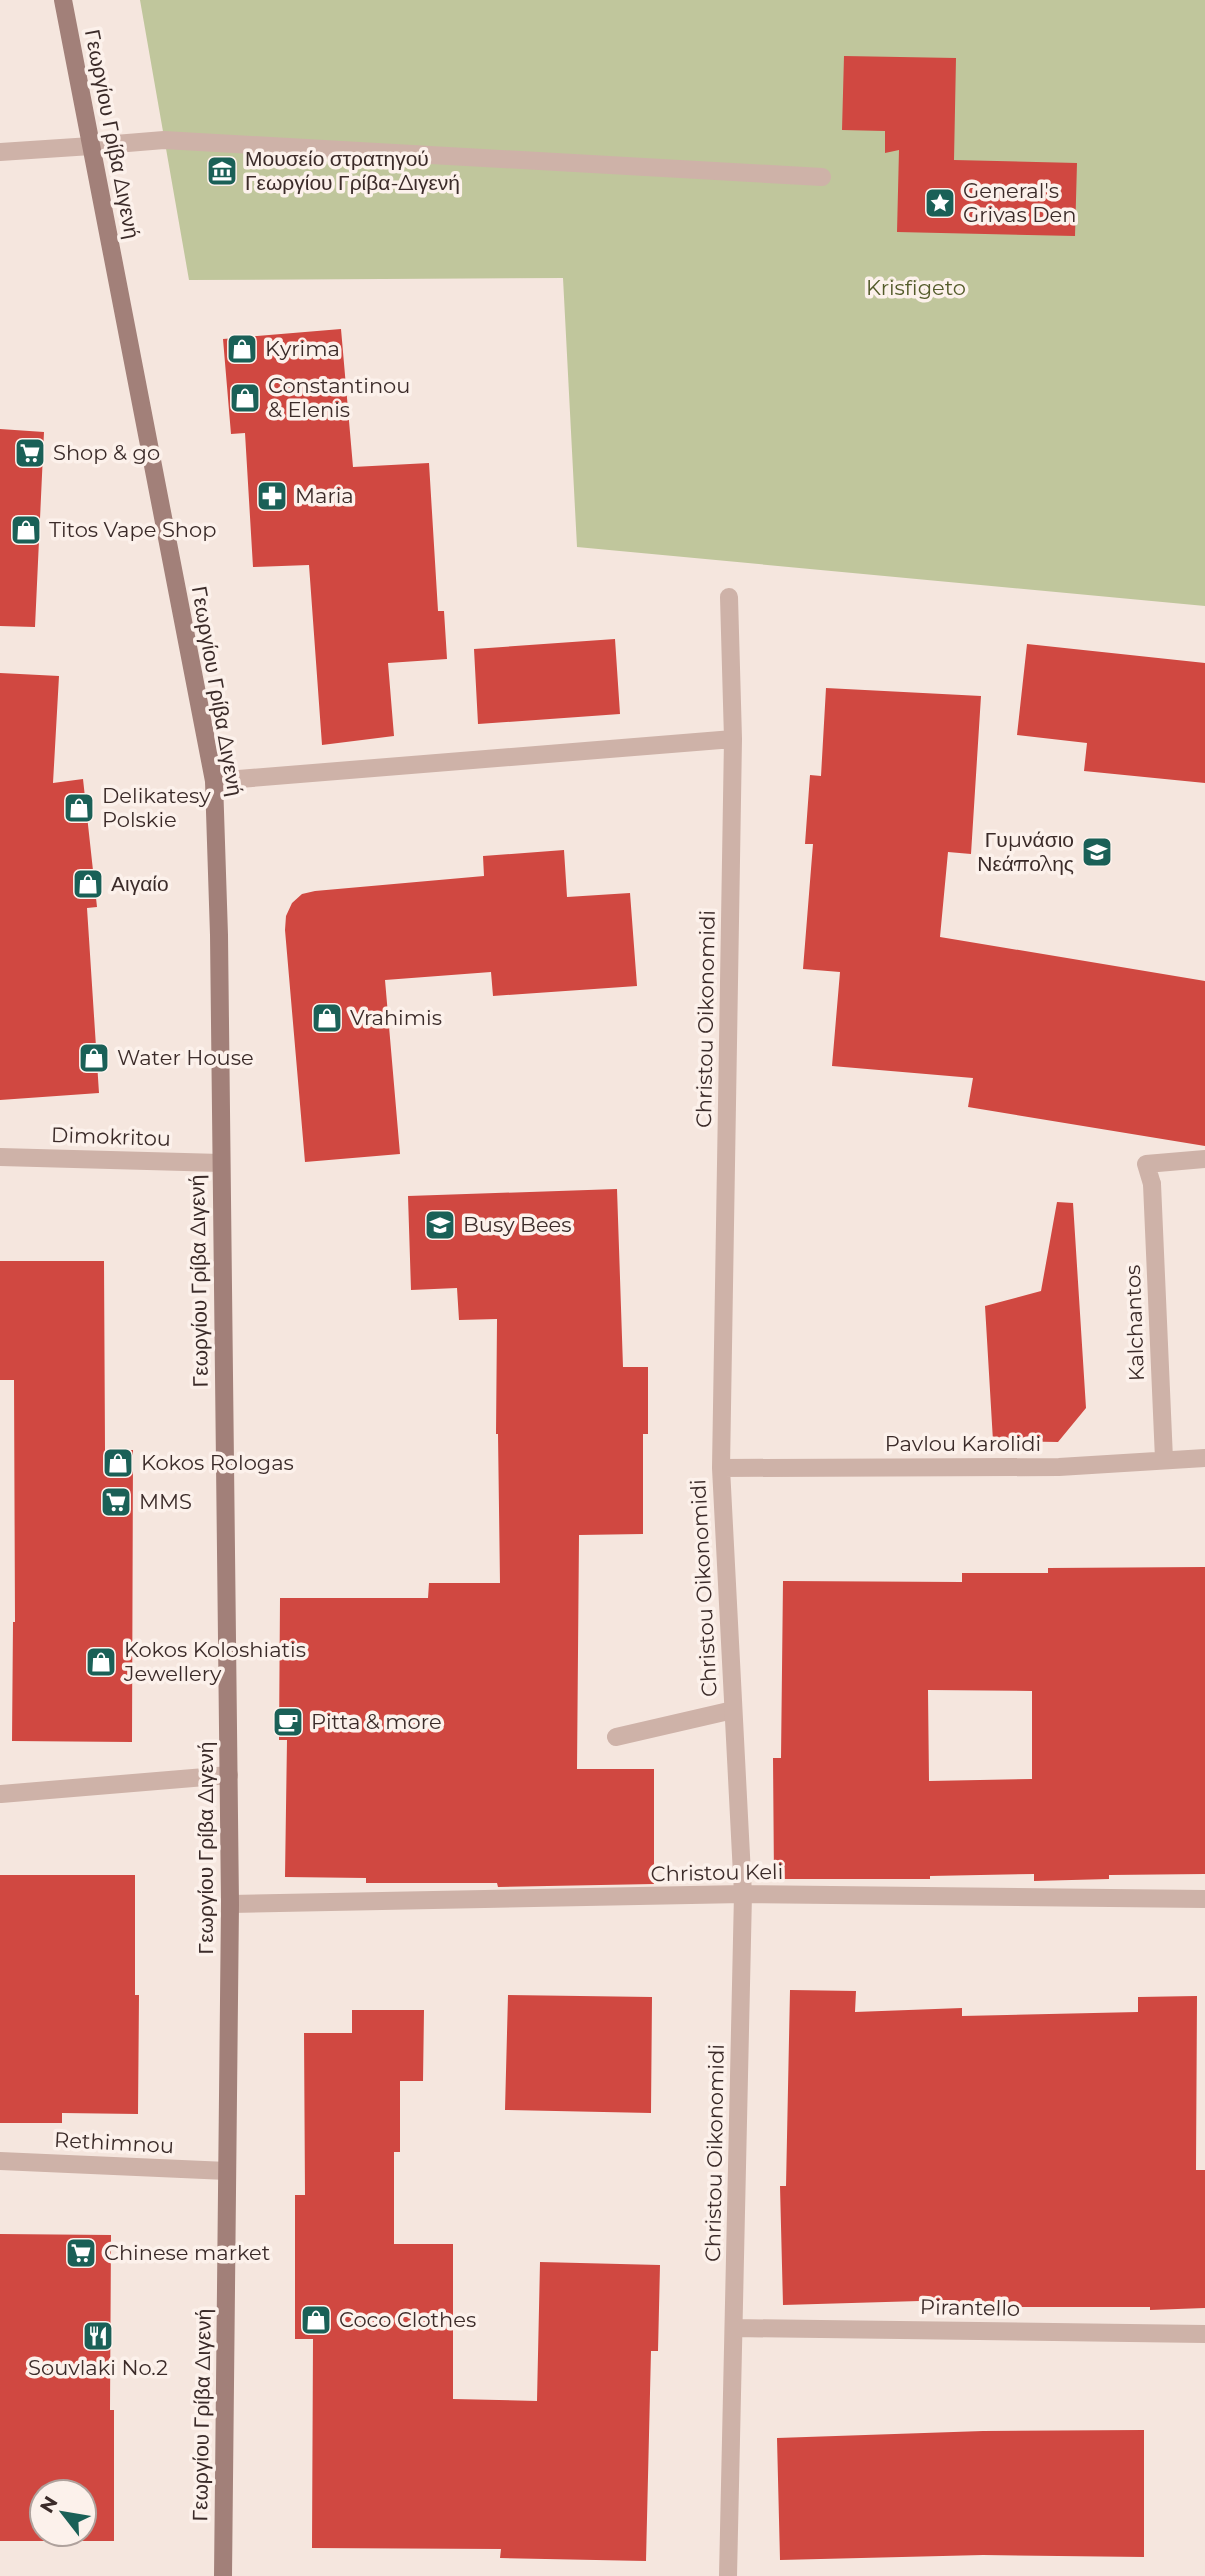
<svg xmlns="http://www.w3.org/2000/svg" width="1205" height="2576" font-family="Montserrat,sans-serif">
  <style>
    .green { fill: #c0c69c }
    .building { fill: #d04841; fill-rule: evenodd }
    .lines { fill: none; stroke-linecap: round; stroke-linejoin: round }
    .lane { stroke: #ceb2a8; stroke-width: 18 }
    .street { stroke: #ceb2a8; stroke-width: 18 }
    .secondary { stroke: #a28079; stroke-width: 18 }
    .labels { text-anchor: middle; stroke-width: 7; stroke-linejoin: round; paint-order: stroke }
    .street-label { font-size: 21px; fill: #3b2b29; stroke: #fcf1eb }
    .poi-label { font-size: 21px; fill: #3b2b29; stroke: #fcf1eb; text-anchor: start }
    .park-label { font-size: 21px; fill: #535b2a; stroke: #fcf1eb }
  </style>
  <rect width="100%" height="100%" fill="#f5e6de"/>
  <path class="green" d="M140,0H1205V606L577,547L563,278L189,280Z"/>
  <path class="building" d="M844,56L956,58L954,160L1077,163L1075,236L897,232L899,150L885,153V131L842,130Z
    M341,329L353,467L429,463L438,611H444L447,659L388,663L394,736L322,745L309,565L253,567L245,433L231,434L223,339Z
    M0,429L44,432L35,627L0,626Z
    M615,639L620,714L478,724L474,649Z
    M1027,644L1205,663V783L1084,771L1087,743L1017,735Z
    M0,673L59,676L53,783L83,779L97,907L87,908L99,1093L0,1100Z
    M826,688L981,696L971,854L948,852L940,937L1205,981V1146L968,1107L973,1078L832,1066L840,972L803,969L813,844H805L810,775L821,776Z
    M564,850L567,897L630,893L637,986L493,996L491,972L385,980L400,1154L305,1162L285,930L286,916L292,903L302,894L315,891L484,876L483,856Z
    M617,1189L623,1367H648V1434H643V1534L579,1535L577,1769H654V1884L498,1887L497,1883H366V1878L285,1877L287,1740H279L280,1598H428L429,1583H500L498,1434H496L497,1319L459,1320L457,1288L411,1290L408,1196Z
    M1057,1202L1073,1203L1086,1408L1058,1442L993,1441L985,1306L1041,1291Z
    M0,1261H104L105,1450H133L132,1742L12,1741L13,1622H15L14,1380H0Z
    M1205,1567V1874L1109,1875V1879L1034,1881V1874L930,1876V1879H774L773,1758H781L783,1581L962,1582V1573H1048V1568ZM928,1690L1032,1691V1779L929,1781Z
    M0,1875H135V1995H139L138,2114L62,2113V2123H0Z
    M790,1990L856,1991L855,2012L962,2008V2016L1138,2012V1997L1197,1996L1196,2170H1205V2308L1150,2310V2307H954V2300L783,2305L780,2186H786Z
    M508,1995L652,1997L651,2113L505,2110Z
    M352,2010H424L423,2081H400V2152H394V2244H453V2399L537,2401L540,2262L660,2265L658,2351H651L646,2561L500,2558L501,2549L312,2548L313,2339H295V2195H305L304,2033H352Z
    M0,2234L111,2235L110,2410H114V2541H0ZM42,2492H84V2534H42Z
    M1144,2430V2557L983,2555L780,2560L777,2438L983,2431Z"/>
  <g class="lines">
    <path class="lane" d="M91,146L164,140L822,177
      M1152,1184L1146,1164L1205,1159
      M616,1737L733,1710
      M1,1794L229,1775"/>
    <path class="street" d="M0,152L91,146
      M214,781L733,739
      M0,1157L221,1163
      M1152,1184L1164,1459
      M721,1468L1059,1467L1205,1458
      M230,1904L743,1894L1205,1899
      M0,2161L227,2171
      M734,2328L1205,2334
      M728,2576L743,1894L721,1468L733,739L729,597"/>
    <path class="secondary" d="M63,0L214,781L219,935L230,1904L223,2576"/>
  </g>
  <defs>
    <g id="museum-square" transform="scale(1.575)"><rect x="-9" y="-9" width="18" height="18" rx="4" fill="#1a6057" stroke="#fcf1eb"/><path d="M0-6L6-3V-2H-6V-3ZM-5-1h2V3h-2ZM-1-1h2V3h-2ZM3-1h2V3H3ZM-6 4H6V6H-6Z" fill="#fff"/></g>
    <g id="sight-square" transform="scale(1.575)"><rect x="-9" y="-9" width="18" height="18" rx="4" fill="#1a6057" stroke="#fcf1eb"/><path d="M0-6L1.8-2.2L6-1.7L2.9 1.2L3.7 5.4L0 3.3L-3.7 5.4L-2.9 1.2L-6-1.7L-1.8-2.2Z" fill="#fff"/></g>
    <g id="shop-square" transform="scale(1.575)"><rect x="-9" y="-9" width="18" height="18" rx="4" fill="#1a6057" stroke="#fcf1eb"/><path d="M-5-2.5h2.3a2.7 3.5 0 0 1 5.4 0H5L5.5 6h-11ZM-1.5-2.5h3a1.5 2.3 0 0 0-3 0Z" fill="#fff"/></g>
    <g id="supermarket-square" transform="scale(1.575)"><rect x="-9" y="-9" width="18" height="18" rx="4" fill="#1a6057" stroke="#fcf1eb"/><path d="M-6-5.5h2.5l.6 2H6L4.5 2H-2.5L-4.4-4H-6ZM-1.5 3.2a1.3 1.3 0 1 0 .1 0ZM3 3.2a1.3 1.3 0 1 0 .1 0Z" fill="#fff"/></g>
    <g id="pharmacy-square" transform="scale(1.575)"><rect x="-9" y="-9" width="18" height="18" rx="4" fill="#1a6057" stroke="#fcf1eb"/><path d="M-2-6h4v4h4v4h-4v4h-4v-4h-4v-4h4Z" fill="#fff"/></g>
    <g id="school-square" transform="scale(1.575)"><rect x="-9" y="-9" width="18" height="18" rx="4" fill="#1a6057" stroke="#fcf1eb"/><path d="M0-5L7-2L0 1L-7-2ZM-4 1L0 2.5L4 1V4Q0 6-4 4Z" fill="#fff"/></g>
    <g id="cafe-square" transform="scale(1.575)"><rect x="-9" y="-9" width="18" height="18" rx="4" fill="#1a6057" stroke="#fcf1eb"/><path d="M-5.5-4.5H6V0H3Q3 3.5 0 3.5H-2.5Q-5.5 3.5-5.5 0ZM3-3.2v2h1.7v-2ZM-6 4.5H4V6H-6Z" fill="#fff"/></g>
    <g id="restaurant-square" transform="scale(1.575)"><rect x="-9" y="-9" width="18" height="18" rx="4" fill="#1a6057" stroke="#fcf1eb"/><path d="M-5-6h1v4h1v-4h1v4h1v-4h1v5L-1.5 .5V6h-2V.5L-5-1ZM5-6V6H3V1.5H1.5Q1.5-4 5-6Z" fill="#fff"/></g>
  </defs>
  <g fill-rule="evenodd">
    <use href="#museum-square" x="222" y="171"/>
    <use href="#sight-square" x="940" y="203"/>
    <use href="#shop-square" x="242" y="349"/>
    <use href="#shop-square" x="245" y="398"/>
    <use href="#supermarket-square" x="30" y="453"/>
    <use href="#pharmacy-square" x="272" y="496"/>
    <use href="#shop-square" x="26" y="530"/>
    <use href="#shop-square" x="79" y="808"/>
    <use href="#school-square" x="1097" y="852"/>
    <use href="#shop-square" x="88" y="884"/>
    <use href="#shop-square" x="327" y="1018"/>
    <use href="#shop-square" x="94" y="1058"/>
    <use href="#school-square" x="440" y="1225"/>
    <use href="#shop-square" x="118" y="1463"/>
    <use href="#supermarket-square" x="116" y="1502"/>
    <use href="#shop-square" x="101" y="1662"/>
    <use href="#cafe-square" x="288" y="1722"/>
    <use href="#supermarket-square" x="81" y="2253"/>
    <use href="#shop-square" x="316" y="2320"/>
    <use href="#restaurant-square" x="98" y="2336"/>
  </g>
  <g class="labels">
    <g class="street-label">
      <text transform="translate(112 134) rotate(79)" y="7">Γεωργίου Γρίβα Διγενή</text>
      <text transform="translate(217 691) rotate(80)" y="7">Γεωργίου Γρίβα Διγενή</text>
      <text transform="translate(706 1019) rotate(-89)" y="7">Christou Oikonomidi</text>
      <text transform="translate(111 1137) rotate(2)" y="7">Dimokritou</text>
      <text transform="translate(199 1281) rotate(-91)" y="7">Γεωργίου Γρίβα Διγενή</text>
      <text transform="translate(1135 1323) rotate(-92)" y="7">Kalchantos</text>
      <text x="963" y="1451">Pavlou Karolidi</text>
      <text transform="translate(704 1588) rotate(-93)" y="7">Christou Oikonomidi</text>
      <text transform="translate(206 1848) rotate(-90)" y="7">Γεωργίου Γρίβα Διγενή</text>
      <text transform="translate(717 1873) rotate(-1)" y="7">Christou Keli</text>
      <text transform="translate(114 2143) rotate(3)" y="7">Rethimnou</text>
      <text transform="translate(715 2153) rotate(-89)" y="7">Christou Oikonomidi</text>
      <text transform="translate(970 2308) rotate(1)" y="7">Pirantello</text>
      <text transform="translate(202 2415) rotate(-89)" y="7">Γεωργίου Γρίβα Διγενή</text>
    </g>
    <g class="poi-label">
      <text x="245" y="166">Μουσείο στρατηγού<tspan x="245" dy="24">Γεωργίου Γρίβα-Διγενή</tspan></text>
      <text x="963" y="198">General's<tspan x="963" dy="24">Grivas Den</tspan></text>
      <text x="265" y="356">Kyrima</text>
      <text x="268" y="393">Constantinou<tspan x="268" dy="24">&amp; Elenis</tspan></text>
      <text x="53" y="460">Shop &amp; go</text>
      <text x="295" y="503">Maria</text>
      <text x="49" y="537">Titos Vape Shop</text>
      <text x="102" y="803">Delikatesy<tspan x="102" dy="24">Polskie</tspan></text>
      <text x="1074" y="847" text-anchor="end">Γυμνάσιο<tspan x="1074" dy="24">Νεάπολης</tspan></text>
      <text x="111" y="891">Αιγαίο</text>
      <text x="350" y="1025">Vrahimis</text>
      <text x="117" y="1065">Water House</text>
      <text x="463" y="1232">Busy Bees</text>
      <text x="141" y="1470">Kokos Rologas</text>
      <text x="139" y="1509">MMS</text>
      <text x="124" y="1657">Kokos Koloshiatis<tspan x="124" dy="24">Jewellery</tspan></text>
      <text x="311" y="1729">Pitta &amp; more</text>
      <text x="104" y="2260">Chinese market</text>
      <text x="339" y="2327">Coco Clothes</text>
      <text x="98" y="2375" text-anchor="middle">Souvlaki No.2</text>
    </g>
    <g class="park-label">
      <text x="916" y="295">Krisfigeto</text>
    </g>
  </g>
  <g transform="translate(63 2513) rotate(301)"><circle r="33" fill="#fcf1eb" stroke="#afa29d" stroke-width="2"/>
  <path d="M0-5L12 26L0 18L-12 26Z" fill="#1a6057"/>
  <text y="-10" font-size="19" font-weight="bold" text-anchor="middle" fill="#3b2b29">N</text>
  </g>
</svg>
